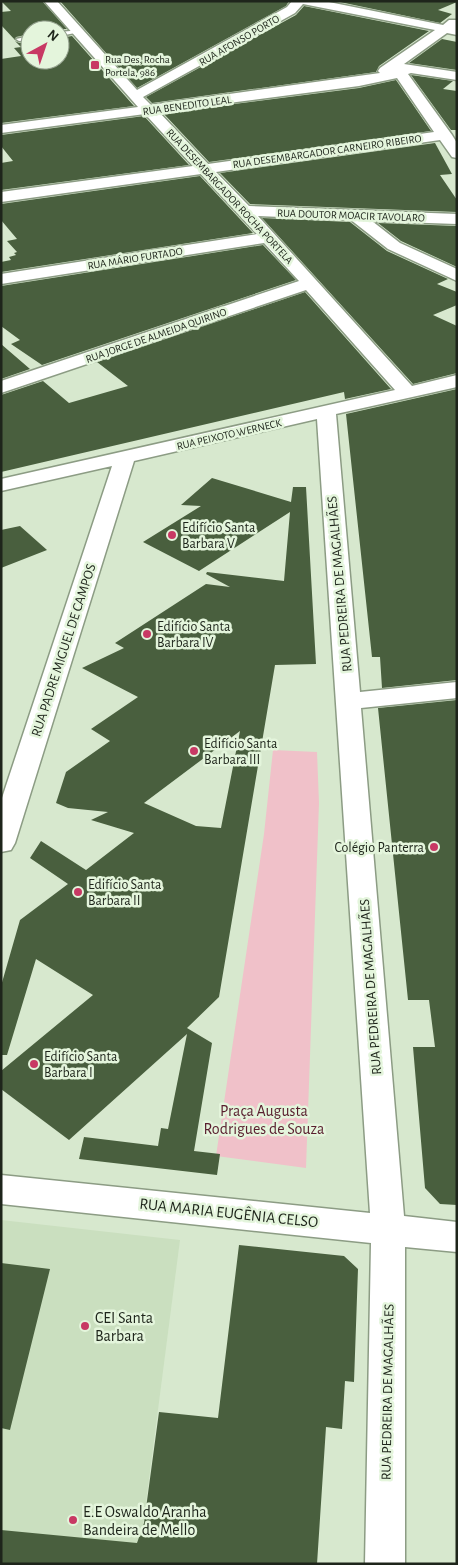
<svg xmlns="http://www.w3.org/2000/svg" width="458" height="1565" font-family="'Alegreya Sans',sans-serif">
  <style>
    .built { fill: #cadfbf }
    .green { fill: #f0c1c9 }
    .building { fill: #495f3e; fill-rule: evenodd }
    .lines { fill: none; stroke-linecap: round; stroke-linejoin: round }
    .service-casing { stroke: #8c9c84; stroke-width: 3 }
    .minor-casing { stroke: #8c9c84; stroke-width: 3 }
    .service { fill: #fff; fill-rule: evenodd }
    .minor { fill: #fff; fill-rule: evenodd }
    .poi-dot { fill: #c83964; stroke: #e4f5dc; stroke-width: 2 }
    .labels { text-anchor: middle; stroke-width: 5; stroke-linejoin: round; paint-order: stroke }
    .far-street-label { font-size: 11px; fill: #1e251b; stroke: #e4f5dc }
    .far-poi-label { font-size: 11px; fill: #1e251b; stroke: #e4f5dc; text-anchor: start }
    .poi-label { font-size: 14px; fill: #1e251b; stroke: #e4f5dc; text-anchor: start }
    .street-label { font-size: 14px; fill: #1e251b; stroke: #e4f5dc }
    .near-park-label { font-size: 16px; fill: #591e2e; stroke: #e4f5dc }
    .near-street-label { font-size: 16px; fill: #1e251b; stroke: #e4f5dc }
    .near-poi-label { font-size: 16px; fill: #1e251b; stroke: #e4f5dc; text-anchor: start }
  </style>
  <rect width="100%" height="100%" fill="#d7e8ce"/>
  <path class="built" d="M1,1220L180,1240L138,1564H1Z"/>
  <path class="green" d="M273,750L317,752L319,803L306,1168L216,1156L264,834Z"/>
  <path class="building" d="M1,1H42L67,29L30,30V34L16,37L15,40L1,25V12L11,11Z
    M60,1H289L286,6L137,88Z
    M335,1H457V2L438,10L452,14L440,23Z
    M304,6L429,31L379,66L376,72L152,103L146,97L296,15Z
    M72,36L134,106L1,123V59L21,56L14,48L21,47L15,41L19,43L30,42V60H60V38Z
    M442,39L457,42V70L409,63Z
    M411,75L453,81L443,89L457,91V130H451Z
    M396,80L431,131L209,162L163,113L359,88Z
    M144,116L189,165L1,190V163L13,161L1,146V135Z
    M435,143L452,174L440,175L457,200V212L250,204L220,173Z
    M200,176L253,233L1,272V262L11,260L9,257L16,255L14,253L17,252L7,241L17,239L1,220V204Z
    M262,218L350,222L387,251L448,279L437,284L457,292V305L433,315L457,326V373L413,384Z
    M378,223L457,226V267L401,241Z
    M263,245L296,280L42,365L11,344L20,340L1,326V286Z
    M305,292L391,389L345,399L344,392L1,472V395L43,381L69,403L128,386L97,362Z
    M1,344L30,369L1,379Z
    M457,389V680L382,688L380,657H372L346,414Z
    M212,478L291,502L293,487H306L316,664L275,665L219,997L187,1028L212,1043L194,1151L220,1154L217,1175L79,1159L84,1137L158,1146L161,1128L168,1129L187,1034L69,1140L1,1089V1071L93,995L36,959L7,1055H1V986L20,920L68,884L30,858L41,841L86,870L134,833L91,820L108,812L68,808L56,803L66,772L110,741L91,729L138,697L82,668L124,648L115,643L206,584L230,587L206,574L207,572L284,581L290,512L199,571L143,542L201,506L181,505ZM240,731L221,828L196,826L144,803Z
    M20,526L47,550L1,568V530Z
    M457,700V1205L440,1204L425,1188L413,1047H435L429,1000H408L378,708Z
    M239,1245L344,1256L358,1269L354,1382L345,1381L342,1429L326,1427L317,1564H1V1530L137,1543L144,1523L159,1412L218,1418Z
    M1,1263L50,1269L10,1430L1,1428Z"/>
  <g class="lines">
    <g class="service-casing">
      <path id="service" d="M80,30V32L60,36V32Z
        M30,36V40L19,41L16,39Z"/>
    </g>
    <g class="minor-casing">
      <path id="minor" d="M44,1H57L137,90L287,7L292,1H324L443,25L449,20H457V35L447,33L404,64L457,72V80L411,73L408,74L452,135L457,143V158L452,157L440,140L216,172L249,206L457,214V224L372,221L400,243L457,269V281L388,249L351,220L258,216L412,386L457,375V387L336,414L360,692L457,682V698L361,708L404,1216L457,1222V1252L405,1247V1564H365L371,1243L1,1204V1175L370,1213L317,419L134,461L15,843L11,850L1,852V801L112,466L1,491V479L395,390L306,290L1,393V381L299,281L264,243L1,284V274L257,234L201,174L1,202V192L193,166L145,114L1,133V125L138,107ZM303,4L435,30L380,68L378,71L380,73L151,105L143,97L295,13ZM397,78L434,132L208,164L159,112L359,86Z"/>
    </g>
    <use href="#service" class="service"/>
    <use href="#minor" class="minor"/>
  </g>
  <g class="poi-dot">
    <rect x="90" y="60" width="10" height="10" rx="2.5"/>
    <circle cx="172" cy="535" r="5"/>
    <circle cx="147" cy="634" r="5"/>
    <circle cx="194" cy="751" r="5"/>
    <circle cx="434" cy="847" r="5"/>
    <circle cx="78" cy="892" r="5"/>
    <circle cx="34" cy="1064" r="5"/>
    <circle cx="85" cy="1326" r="5"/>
    <circle cx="73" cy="1520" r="5"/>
  </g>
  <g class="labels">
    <g class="far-street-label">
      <text transform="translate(239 40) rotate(-30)" y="4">RUA AFONSO PORTO</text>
      <text transform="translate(187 105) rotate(-8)" y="4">RUA BENEDITO LEAL</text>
      <text transform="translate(327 151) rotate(-8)" y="4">RUA DESEMBARGADOR CARNEIRO RIBEIRO</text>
      <text transform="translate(230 196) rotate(47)" y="4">RUA DESEMBARGADOR ROCHA PORTELA</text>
      <text transform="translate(351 215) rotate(2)" y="4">RUA DOUTOR MOACIR TAVOLARO</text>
      <text transform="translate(135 258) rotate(-9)" y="4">RUA MÁRIO FURTADO</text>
      <text transform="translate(156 335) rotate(-19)" y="4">RUA JORGE DE ALMEIDA QUIRINO</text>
      <text transform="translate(229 434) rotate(-13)" y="4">RUA PEIXOTO WERNECK</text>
    </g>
    <g class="far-poi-label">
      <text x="105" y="63">Rua Des. Rocha<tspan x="105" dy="13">Portela, 986</tspan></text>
    </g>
    <g class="poi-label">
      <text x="182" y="532">Edifício Santa<tspan x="182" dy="16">Barbara V</tspan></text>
      <text x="157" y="631">Edifício Santa<tspan x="157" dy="16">Barbara IV</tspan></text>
      <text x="204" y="748">Edifício Santa<tspan x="204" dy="16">Barbara III</tspan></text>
      <text x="424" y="852" text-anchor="end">Colégio Panterra</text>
      <text x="88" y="889">Edifício Santa<tspan x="88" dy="16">Barbara II</tspan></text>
      <text x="44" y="1061">Edifício Santa<tspan x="44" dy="16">Barbara I</tspan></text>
    </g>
    <g class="street-label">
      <text transform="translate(339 584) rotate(-95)" y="5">RUA PEDREIRA DE MAGALHÃES</text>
      <text transform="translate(63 650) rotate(-72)" y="5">RUA PADRE MIGUEL DE CAMPOS</text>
      <text transform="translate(370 987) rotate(-94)" y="5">RUA PEDREIRA DE MAGALHÃES</text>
      <text transform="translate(387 1392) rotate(-89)" y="5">RUA PEDREIRA DE MAGALHÃES</text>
    </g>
    <g class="near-park-label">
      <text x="264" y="1116">Praça Augusta<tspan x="264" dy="18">Rodrigues de Souza</tspan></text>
    </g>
    <g class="near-street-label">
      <text transform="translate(229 1212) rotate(6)" y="6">RUA MARIA EUGÊNIA CELSO</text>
    </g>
    <g class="near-poi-label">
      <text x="95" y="1323">CEI Santa<tspan x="95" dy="18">Barbara</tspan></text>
      <text x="83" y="1517">E.E Oswaldo Aranha<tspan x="83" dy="18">Bandeira de Mello</tspan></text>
    </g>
  </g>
  <rect width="458" height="1565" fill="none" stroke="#1e251b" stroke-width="5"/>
  <g transform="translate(45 45) rotate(40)"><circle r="24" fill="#e4f5dc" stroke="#95a28f"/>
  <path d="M0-4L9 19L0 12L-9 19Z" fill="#c83964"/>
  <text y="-8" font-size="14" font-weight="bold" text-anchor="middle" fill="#1e251b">N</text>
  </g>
</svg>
